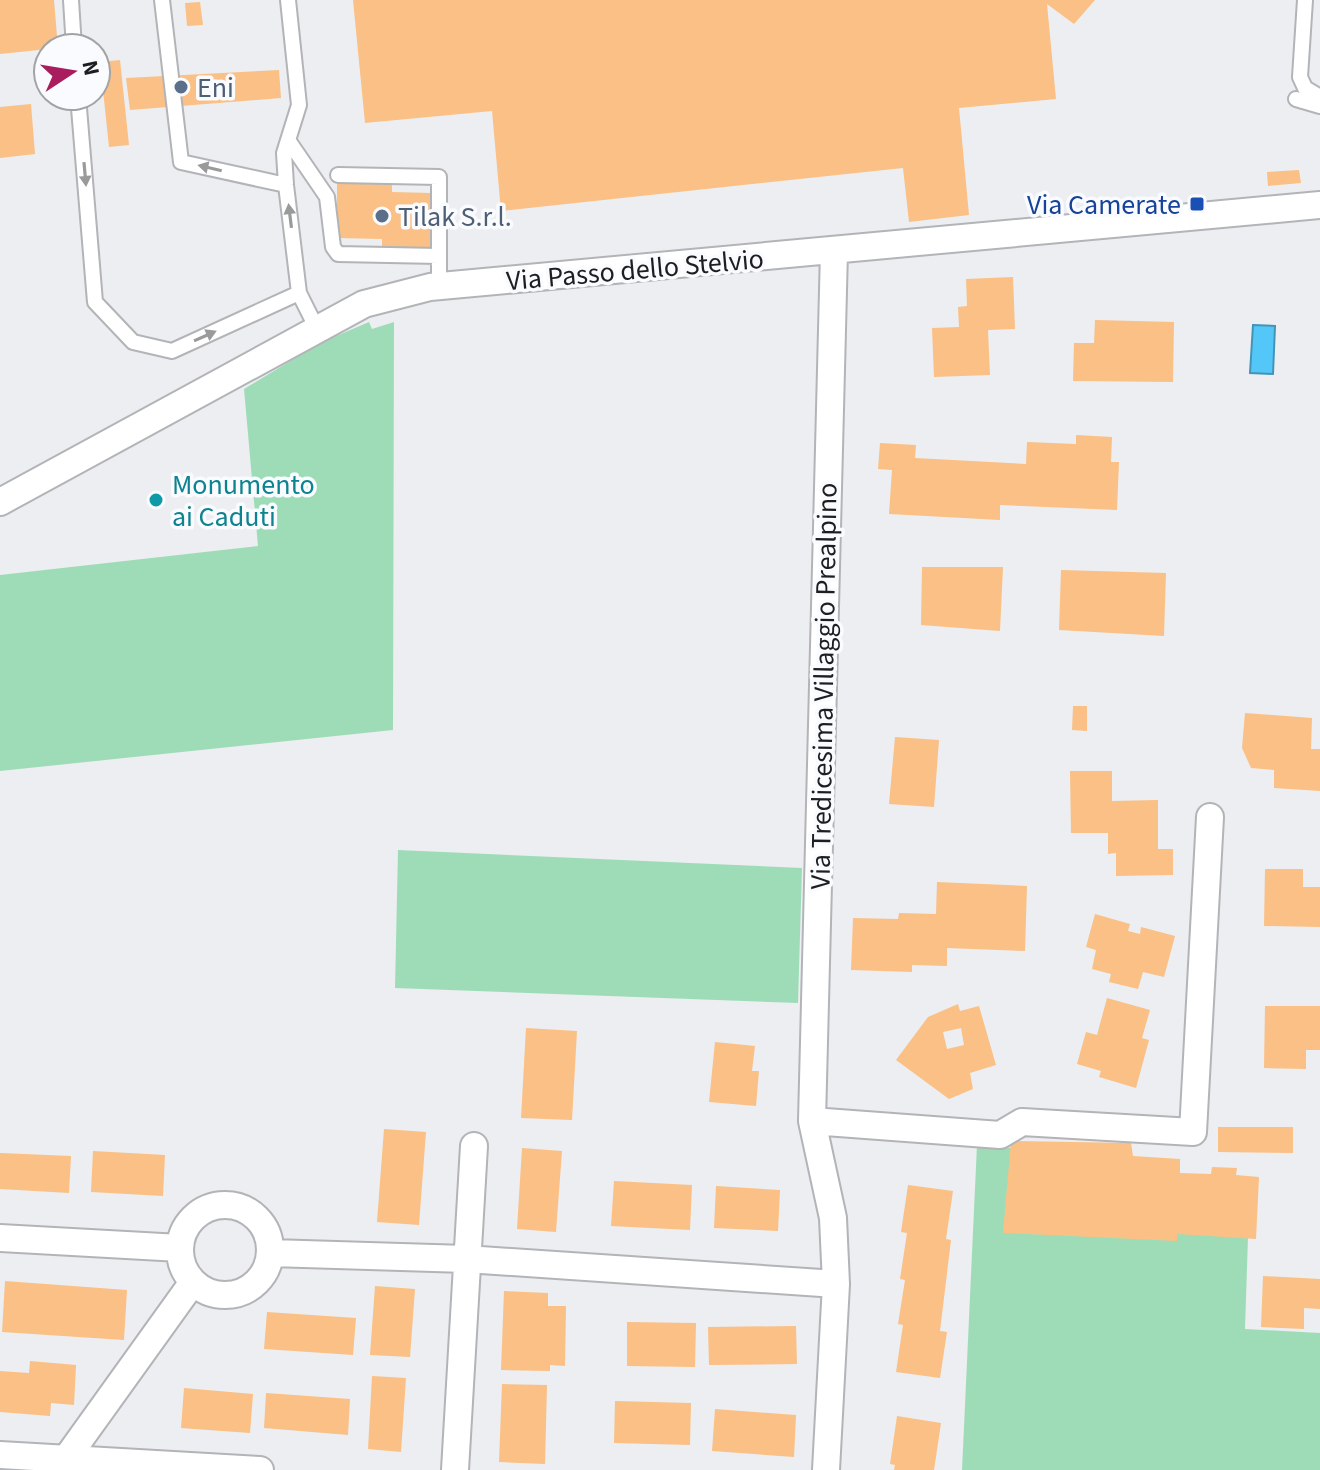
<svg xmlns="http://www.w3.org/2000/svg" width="1320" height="1470" font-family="'Source Sans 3',sans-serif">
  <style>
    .green { fill: #9edcb8 }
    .water { fill: #54c7f9; stroke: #4494b8; stroke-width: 2 }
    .building { fill: #fac085; fill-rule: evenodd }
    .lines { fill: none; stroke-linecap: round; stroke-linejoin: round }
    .service-casing { stroke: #b2b4b7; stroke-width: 18 }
    .minor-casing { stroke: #b2b4b7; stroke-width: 30 }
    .service { stroke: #fff; stroke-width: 14 }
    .minor { stroke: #fff; stroke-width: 26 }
    .oneway { fill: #999a9a }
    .service-dot { fill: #5c6f8a; stroke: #fafbfe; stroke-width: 3 }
    .transit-dot { fill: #1a4fb4; stroke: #fafbfe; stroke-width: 3 }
    .culture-dot { fill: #0f9aa8; stroke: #fafbfe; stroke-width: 3 }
    .labels { text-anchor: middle; stroke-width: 7; stroke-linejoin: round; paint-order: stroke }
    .service-label { font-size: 28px; fill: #4e5e75; stroke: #fafbfe; text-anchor: start }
    .transit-label { font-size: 28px; fill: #164399; stroke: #fafbfe; text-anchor: end }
    .street-label { font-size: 28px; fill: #1d1e1f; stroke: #fafbfe }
    .culture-label { font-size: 28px; fill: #0d838f; stroke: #fafbfe; text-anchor: start }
  </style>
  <rect width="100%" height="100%" fill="#eceef1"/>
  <path class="green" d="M369,322L372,329L394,322L393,730L0,771V575L258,546L244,389L320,343Z
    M398,850L802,868L798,1003L395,988Z
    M977,1145L1170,1160L1165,1231L1248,1237L1245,1329L1320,1333V1470H962Z"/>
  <path class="water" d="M1253,325L1275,326L1273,374L1250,373Z"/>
  <path class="building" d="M0,0H54L58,48L0,54Z
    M353,0H1095L1074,24L1047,4L1056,99L959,108L969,215L909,222L903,168L501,211L492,111L365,123Z
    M200,2L203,25L187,26L185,3Z
    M120,60L129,145L109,147L100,62Z
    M279,70L281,98L130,110L126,78Z
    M31,104L35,154L0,158V107Z
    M1299,170L1301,183L1268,186L1267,172Z
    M337,182L392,183V192L431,193L430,248L382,247V239L337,238Z
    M1013,277L1015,329L988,330L990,375L934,377L932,328L959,327L958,307L967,306L966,279Z
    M1095,320L1174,322L1173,382L1073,381L1074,343H1094Z
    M1076,435L1112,437L1111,462H1119L1117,510L1000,505V520L889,514L892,470L878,469L880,443L916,445L915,458L1026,464L1027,442L1076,444Z
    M922,567H1003L1000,631L921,625Z
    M1061,570L1166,573L1164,636L1059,630Z
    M1073,706H1087V731L1072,730Z
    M1245,713L1312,718L1311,749H1320V791L1274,788V770L1251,768L1242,748Z
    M895,737L939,740L934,807L889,804Z
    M1070,771H1112V801L1158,800V849H1173V875L1116,876V853L1108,854V833H1071Z
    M1265,869H1303V887H1320V927L1264,926Z
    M937,882L1027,886L1025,951L947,948V966L912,965V972L851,970L853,918L898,919L899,913L936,914Z
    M1095,914L1130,924L1128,931L1140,934L1141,927L1175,936L1164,977L1143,972L1138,989L1109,982L1111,974L1092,969L1096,950L1086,947Z
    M1107,998L1150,1010L1142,1038L1149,1040L1136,1088L1099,1077L1101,1071L1077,1064L1086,1032L1097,1035Z
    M958,1004L960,1011L979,1006L996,1065L970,1073L973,1089L949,1099L896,1060L928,1017ZM961,1028L964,1045L947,1049L943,1032Z
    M1265,1006H1320V1050H1306V1069L1264,1068Z
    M526,1028L577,1031L572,1120L521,1118Z
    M715,1042L755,1046L752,1071H759L756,1106L709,1102Z
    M1218,1127H1293V1153L1218,1152Z
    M384,1129L426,1132L419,1225L377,1222Z
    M1011,1141L1131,1143L1133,1156L1180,1159V1173L1211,1174L1212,1167L1237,1168L1236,1175L1259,1177L1256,1239L1177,1234V1241L1003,1233Z
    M522,1148L562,1151L556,1232L517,1229Z
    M93,1151L165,1155L163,1196L91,1192Z
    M0,1153L71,1156L69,1193L0,1189Z
    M614,1181L692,1185L690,1230L611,1226Z
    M908,1185L953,1191L946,1239L951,1240L940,1331L947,1332L940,1378L896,1372L903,1325L898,1324L905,1280L900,1279L907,1233L901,1232Z
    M716,1186L780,1190L778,1231L714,1228Z
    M1263,1276L1320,1279V1309L1304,1308V1329L1261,1327Z
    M5,1281L127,1290L124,1340L2,1332Z
    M375,1286L415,1289L410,1357L370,1355Z
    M504,1291L548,1293V1306H566L565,1366L550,1365V1371L501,1370Z
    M267,1312L356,1318L353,1355L264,1349Z
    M627,1322L696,1323L695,1367L627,1366Z
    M796,1326L797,1364L709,1365L708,1327Z
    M30,1361L76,1365L74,1405L51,1403L50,1416L0,1412V1371L29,1373Z
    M372,1376L406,1378L401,1452L368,1449Z
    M502,1384L547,1385L545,1464L499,1462Z
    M184,1388L253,1394L250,1433L181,1428Z
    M266,1393L350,1399L348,1435L264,1428Z
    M615,1401L691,1403L690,1445L614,1443Z
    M715,1409L796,1415L794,1457L712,1451Z
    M897,1416L941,1423L934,1470H894L895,1465L890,1464Z"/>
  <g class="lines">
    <g class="service-casing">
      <path id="service" d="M71,0L74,48
        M162,0L181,162L286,185
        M288,0L299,105L284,153L286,185L299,293L318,331
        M1305,0L1300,77L1305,88L1320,97
        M78,96L95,302L133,342L172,351L299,293
        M1296,99L1320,106
        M288,140L327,197L333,247L338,254L439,256
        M338,175L439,177V286"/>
    </g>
    <g class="minor-casing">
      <path id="minor" d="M0,502L364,304L430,287L1320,205
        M812,1121L1000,1135L1022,1122L1193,1132L1210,817
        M180 1250a45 45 0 1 1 90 0a45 45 0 1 1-90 0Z
        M0,1238L180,1248
        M271,1253L466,1259L836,1284
        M0,1455L260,1470
        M58,1470L193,1282
        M455,1470L474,1146
        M826,1470L836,1284L833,1218L812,1121L834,251"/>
    </g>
    <use href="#service" class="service"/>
    <use href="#minor" class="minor"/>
  </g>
  <defs><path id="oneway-solid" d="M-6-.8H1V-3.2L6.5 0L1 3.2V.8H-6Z" transform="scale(2)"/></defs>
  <g class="oneway">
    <use href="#oneway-solid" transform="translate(210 168) rotate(-167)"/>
    <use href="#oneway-solid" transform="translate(85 174) rotate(85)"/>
    <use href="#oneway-solid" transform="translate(290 216) rotate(-97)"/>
    <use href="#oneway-solid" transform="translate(205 336) rotate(-24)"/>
  </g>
  <g class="service-dot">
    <circle cx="181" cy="87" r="8"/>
    <circle cx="382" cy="216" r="8"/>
  </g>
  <rect class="transit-dot" x="1189" y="196" width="16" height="16" rx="4"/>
  <circle class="culture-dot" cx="156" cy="500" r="8"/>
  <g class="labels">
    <g class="service-label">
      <text x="197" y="97">Eni</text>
      <text x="398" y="226">Tilak S.r.l.</text>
    </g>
    <g class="transit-label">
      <text x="1181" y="214">Via Camerate</text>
    </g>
    <g class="street-label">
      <text transform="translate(635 269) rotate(-5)" y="10">Via Passo dello Stelvio</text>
      <text transform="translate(823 686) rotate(-89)" y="10">Via Tredicesima Villaggio Prealpino</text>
    </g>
    <g class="culture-label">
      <text x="172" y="494">Monumento<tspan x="172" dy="32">ai Caduti</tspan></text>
    </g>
  </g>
  <g transform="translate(72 72) rotate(78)"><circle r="38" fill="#fafbfe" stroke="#a2a3a5" stroke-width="2"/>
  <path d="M0-6L14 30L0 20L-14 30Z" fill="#a91d5f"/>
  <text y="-12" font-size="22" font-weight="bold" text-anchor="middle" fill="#1d1e1f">N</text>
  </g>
</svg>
